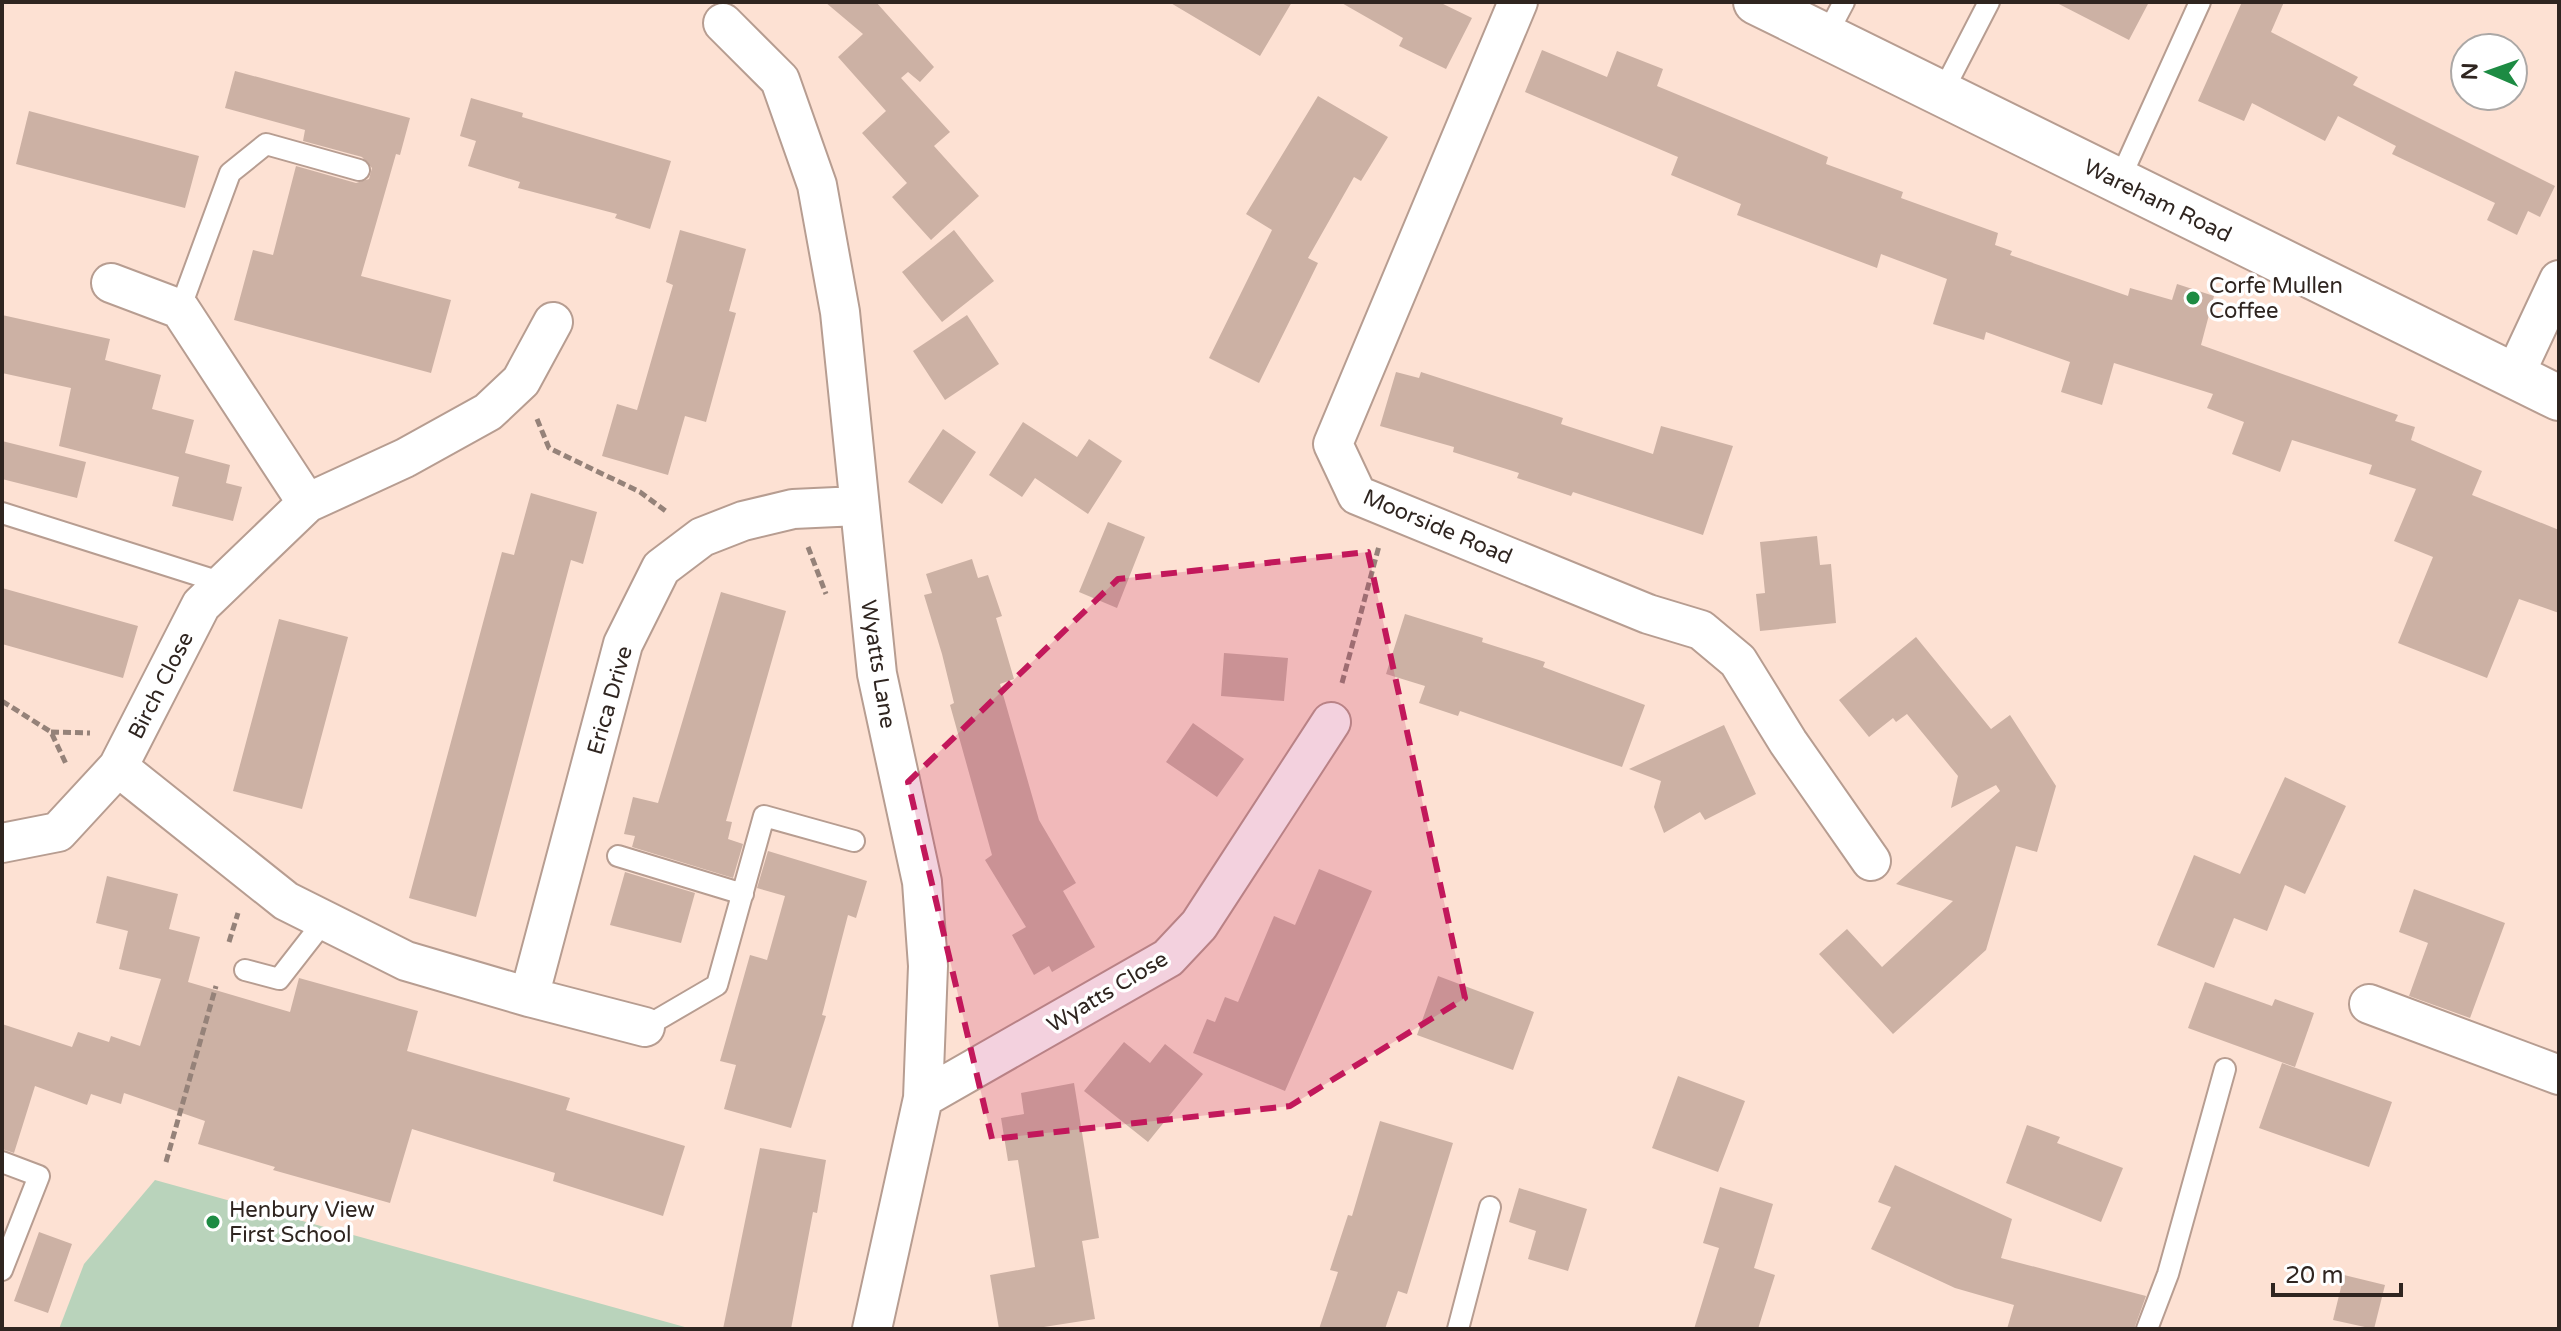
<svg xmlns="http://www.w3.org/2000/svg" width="2561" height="1331" font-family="'Varela Round',sans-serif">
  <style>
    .green { fill: #b9d3bb }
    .building { fill: #ccb1a4 }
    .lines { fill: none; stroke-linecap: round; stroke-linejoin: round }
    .lane-casing { stroke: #b79d91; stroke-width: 24 }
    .street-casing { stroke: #b79d91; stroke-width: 42 }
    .secondary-casing { stroke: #b79d91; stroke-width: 48 }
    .path { stroke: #958279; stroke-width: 5; stroke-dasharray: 8 4; stroke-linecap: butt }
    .lane { stroke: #fff; stroke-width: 20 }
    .street { stroke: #fff; stroke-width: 38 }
    .secondary { stroke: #fff; stroke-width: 44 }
    .marked { fill: #c2185b; fill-opacity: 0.2; stroke: #c2185b; stroke-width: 6; stroke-dasharray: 16 10; stroke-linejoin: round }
    .poi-dot { fill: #1d8b43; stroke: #fff; stroke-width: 3 }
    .labels { text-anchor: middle; stroke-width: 7; stroke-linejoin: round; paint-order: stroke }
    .street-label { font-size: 22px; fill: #2f2520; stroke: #fff }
    .poi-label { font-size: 22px; fill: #2f2520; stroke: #fff; text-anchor: start }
  </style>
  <rect width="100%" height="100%" fill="#fde1d3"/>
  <path class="green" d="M155,1180L692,1329H59L84,1264Z"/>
  <path class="building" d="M825,2H876L934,67L920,82L908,72L901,78L950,132L934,146L979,196L931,240L892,197L907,183L862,133L886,111L838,57L863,34Z
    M1169,2H1292L1260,56Z
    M1340,2H1439L1472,18L1446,69L1399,46L1403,38Z
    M2055,2H2149L2129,40Z
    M2242,2H2284L2271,32L2358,77L2353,85L2555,186L2540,217L2528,211L2517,235L2487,220L2495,203L2392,154L2396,146L2338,116L2325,141L2252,103L2244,121L2198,101Z
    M1542,50L1607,77L1617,51L1663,69L1657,86L1828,157L1826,164L1903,192L1901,198L1998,233L1995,245L2012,251L2010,255L2128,296L2130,288L2172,300L2177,284L2214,296L2201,345L2398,415L2395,421L2415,427L2411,440L2482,471L2472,495L2559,530V613L2519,599L2487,678L2398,643L2433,557L2394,541L2416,489L2369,474L2372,465L2292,440L2280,472L2232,454L2244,422L2207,408L2213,394L2114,363L2102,405L2061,392L2070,362L1986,332L1984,340L1933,324L1947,279L1881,254L1877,268L1737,215L1741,204L1671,175L1678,157L1525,92Z
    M235,71L410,118L400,155L396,154L361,276L451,300L431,373L234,320L253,250L273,255L296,166L356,183L369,179L372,168L362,157L303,141L305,130L225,108Z
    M1318,96L1388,137L1361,181L1354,177L1308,258L1318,263L1259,383L1209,358L1272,230L1246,214Z
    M471,98L523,113L522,117L671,161L650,229L615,218L617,214L518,188L520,182L468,166L476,141L460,136Z
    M29,111L199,156L185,208L16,164Z
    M680,230L746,249L729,311L736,313L706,422L685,416L668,475L602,456L617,404L637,410L673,285L666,282Z
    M954,230L994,281L942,322L902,272Z
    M2,315L110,339L105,360L161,375L152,409L194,420L185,453L230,465L226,483L242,487L233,521L172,506L179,477L59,446L71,388L2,373Z
    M967,315L999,364L945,400L913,351Z
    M1396,372L1419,378L1421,372L1563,418L1561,424L1653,454L1661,426L1733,446L1703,535L1573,492L1571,496L1517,478L1519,473L1453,452L1454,447L1380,426Z
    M1023,422L1077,457L1089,439L1122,461L1088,514L1035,478L1022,497L989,475Z
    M943,429L976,452L942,504L908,482Z
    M2,441L86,462L77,498L2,479Z
    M531,493L597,512L583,564L571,560L476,917L409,898L502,552L514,555Z
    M1108,522L1145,537L1117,608L1079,592Z
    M1817,536L1820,565L1831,564L1836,623L1760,631L1756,594L1765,593L1760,542Z
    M972,559L978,578L988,575L1002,616L996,618L1014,679L1000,684L1039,820L1076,883L1063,891L1095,947L1052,972L1049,966L1034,975L1012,935L1026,927L985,860L992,855L950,705L954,703L942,654L924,595L932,593L926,574Z
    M2,588L138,626L123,678L2,644Z
    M721,592L786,611L726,821L732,822L728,839L743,844L733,878L632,847L635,836L624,834L633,797L658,803Z
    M1405,614L1483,638L1482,642L1545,662L1543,667L1645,705L1622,767L1460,711L1458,716L1419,703L1425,686L1386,674Z
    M279,619L348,637L302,809L233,791Z
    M1916,637L1991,729L2010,715L2056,786L2037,852L2016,846L1986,950L1893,1034L1819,954L1847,929L1882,967L1953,901L1896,884L2000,791L1996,785L1951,808L1958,776L1907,714L1896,722L1893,718L1869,737L1839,700Z
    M1224,653L1288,658L1284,701L1221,696Z
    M1193,723L1244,759L1217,797L1166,762Z
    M1724,725L1756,794L1705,820L1700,812L1664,833L1654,807L1661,781L1629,769Z
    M2285,777L2346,806L2305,894L2285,885L2267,931L2234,918L2214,968L2157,945L2194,855L2240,874Z
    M768,851L867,881L856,918L848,915L822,1015L826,1016L791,1128L724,1109L736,1065L720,1061L750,955L767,960L785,896L757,888Z
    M1319,869L1372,891L1285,1091L1193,1053L1207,1019L1215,1022L1225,997L1238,1002L1274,916L1295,925Z
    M625,872L695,893L681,943L610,925Z
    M107,876L178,894L169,929L200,937L188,982L290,1012L299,978L418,1011L407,1051L570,1098L566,1110L685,1146L663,1216L553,1181L555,1173L412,1129L390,1203L273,1170L275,1167L198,1144L205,1121L124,1093L121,1104L91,1094L87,1105L35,1086L14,1153L2,1149V1024L72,1047L78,1032L109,1042L111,1036L140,1046L161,979L119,969L128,931L96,923Z
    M2414,889L2505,923L2470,1018L2409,996L2428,943L2399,932Z
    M1438,976L1534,1012L1513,1070L1417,1035Z
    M2205,982L2272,1006L2275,999L2314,1013L2295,1067L2188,1028Z
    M1124,1042L1150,1063L1165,1044L1203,1074L1148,1142L1084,1091Z
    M2282,1063L2392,1102L2369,1167L2259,1128Z
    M1678,1076L1745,1101L1718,1172L1652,1148Z
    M1074,1083L1099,1238L1082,1241L1095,1319L1031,1329H999L990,1275L1035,1267L1018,1160L1008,1161L1001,1118L1024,1114L1021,1093Z
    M1380,1121L1453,1143L1407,1294L1398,1291L1385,1329H1319L1338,1272L1330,1270L1348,1215L1352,1216Z
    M2027,1125L2060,1137L2057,1143L2123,1168L2101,1222L2006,1183Z
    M760,1148L826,1160L817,1213L813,1212L791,1329H723Z
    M1895,1165L2012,1219L2001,1258L2146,1296L2134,1329H2007L2014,1305L1955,1288L1871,1249L1891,1207L1878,1202Z
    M1720,1187L1773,1204L1754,1268L1775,1275L1758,1329H1694L1719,1248L1703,1243Z
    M1519,1188L1587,1209L1568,1271L1528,1259L1536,1231L1509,1222Z
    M39,1232L72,1244L48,1313L14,1301Z
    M2344,1275L2385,1285L2374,1329L2333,1320Z"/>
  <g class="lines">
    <g class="lane-casing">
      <path id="lane" d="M1826,36L1844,2
        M1942,93L1989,2
        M2119,181L2200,2
        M180,309L230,173L266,144L359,170
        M2,513L223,583
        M618,856L743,894
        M245,970L279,979L325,920
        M645,1027L717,985L764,816L854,841
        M2,1162L39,1176L2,1270
        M1458,1329L1490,1207
        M2147,1329L2168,1274L2225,1069"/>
    </g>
    <g class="street-casing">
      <path id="street" d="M1518,2L1333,444L1357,495L1648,614L1701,630L1738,661L1788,742L1871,861
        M723,23L780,80L817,185L840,312L877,674L922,882L928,966L923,1098L872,1329
        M111,283L180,309L307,503
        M2514,376L2559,280
        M118,767L286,901L406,961L529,997L623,644L661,568L702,537L743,521L793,509L858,506
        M2,843L58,832L118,767L201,605L307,503L405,458L488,412L521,381L553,322
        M529,997L645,1027
        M2369,1004L2559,1075
        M923,1098L1168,958L1199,925L1331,722"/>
    </g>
    <g class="secondary-casing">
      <path id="secondary" d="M1756,2L2559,398"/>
    </g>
    <path class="path" d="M537,419L549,448L640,492L667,512
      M808,547L826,594
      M1342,683L1379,546
      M2,701L51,732L67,766
      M51,732L90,733
      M229,942L238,913
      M166,1162L216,986"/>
    <use href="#lane" class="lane"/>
    <use href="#street" class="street"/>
    <use href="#secondary" class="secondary"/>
  </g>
  <path class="marked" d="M1368,552L1465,998L1290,1106L992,1139L908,782L1118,579Z"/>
  <g class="poi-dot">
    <circle cx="2193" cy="298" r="8"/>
    <circle cx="213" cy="1222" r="8"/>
  </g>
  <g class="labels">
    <g class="street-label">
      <text transform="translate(2158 200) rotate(26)" y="8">Wareham Road</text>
      <text transform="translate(1438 526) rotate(23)" y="8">Moorside Road</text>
      <text transform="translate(879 664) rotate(81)" y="8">Wyatts Lane</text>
      <text transform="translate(160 685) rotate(-63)" y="8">Birch Close</text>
      <text transform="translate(609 700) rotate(-74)" y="8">Erica Drive</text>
      <text transform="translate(1107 991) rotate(-31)" y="8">Wyatts Close</text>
    </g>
    <g class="poi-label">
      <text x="2209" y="293">Corfe Mullen<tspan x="2209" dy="25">Coffee</tspan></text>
      <text x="229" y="1217">Henbury View<tspan x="229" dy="25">First School</tspan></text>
    </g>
  </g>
  <rect width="2561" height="1331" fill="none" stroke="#2f2520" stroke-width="8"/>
  <g transform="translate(2489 72) rotate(272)"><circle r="38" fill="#ffffff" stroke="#aca8a6" stroke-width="2"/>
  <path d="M0-6L14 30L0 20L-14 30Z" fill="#1d8b43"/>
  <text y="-12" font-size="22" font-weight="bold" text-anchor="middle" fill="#2f2520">N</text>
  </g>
  <path d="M2273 1283v12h128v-12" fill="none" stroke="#2f2520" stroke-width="4"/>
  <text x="2285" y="1283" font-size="24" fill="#2f2520" stroke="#ffffff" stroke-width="6" paint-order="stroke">20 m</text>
</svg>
